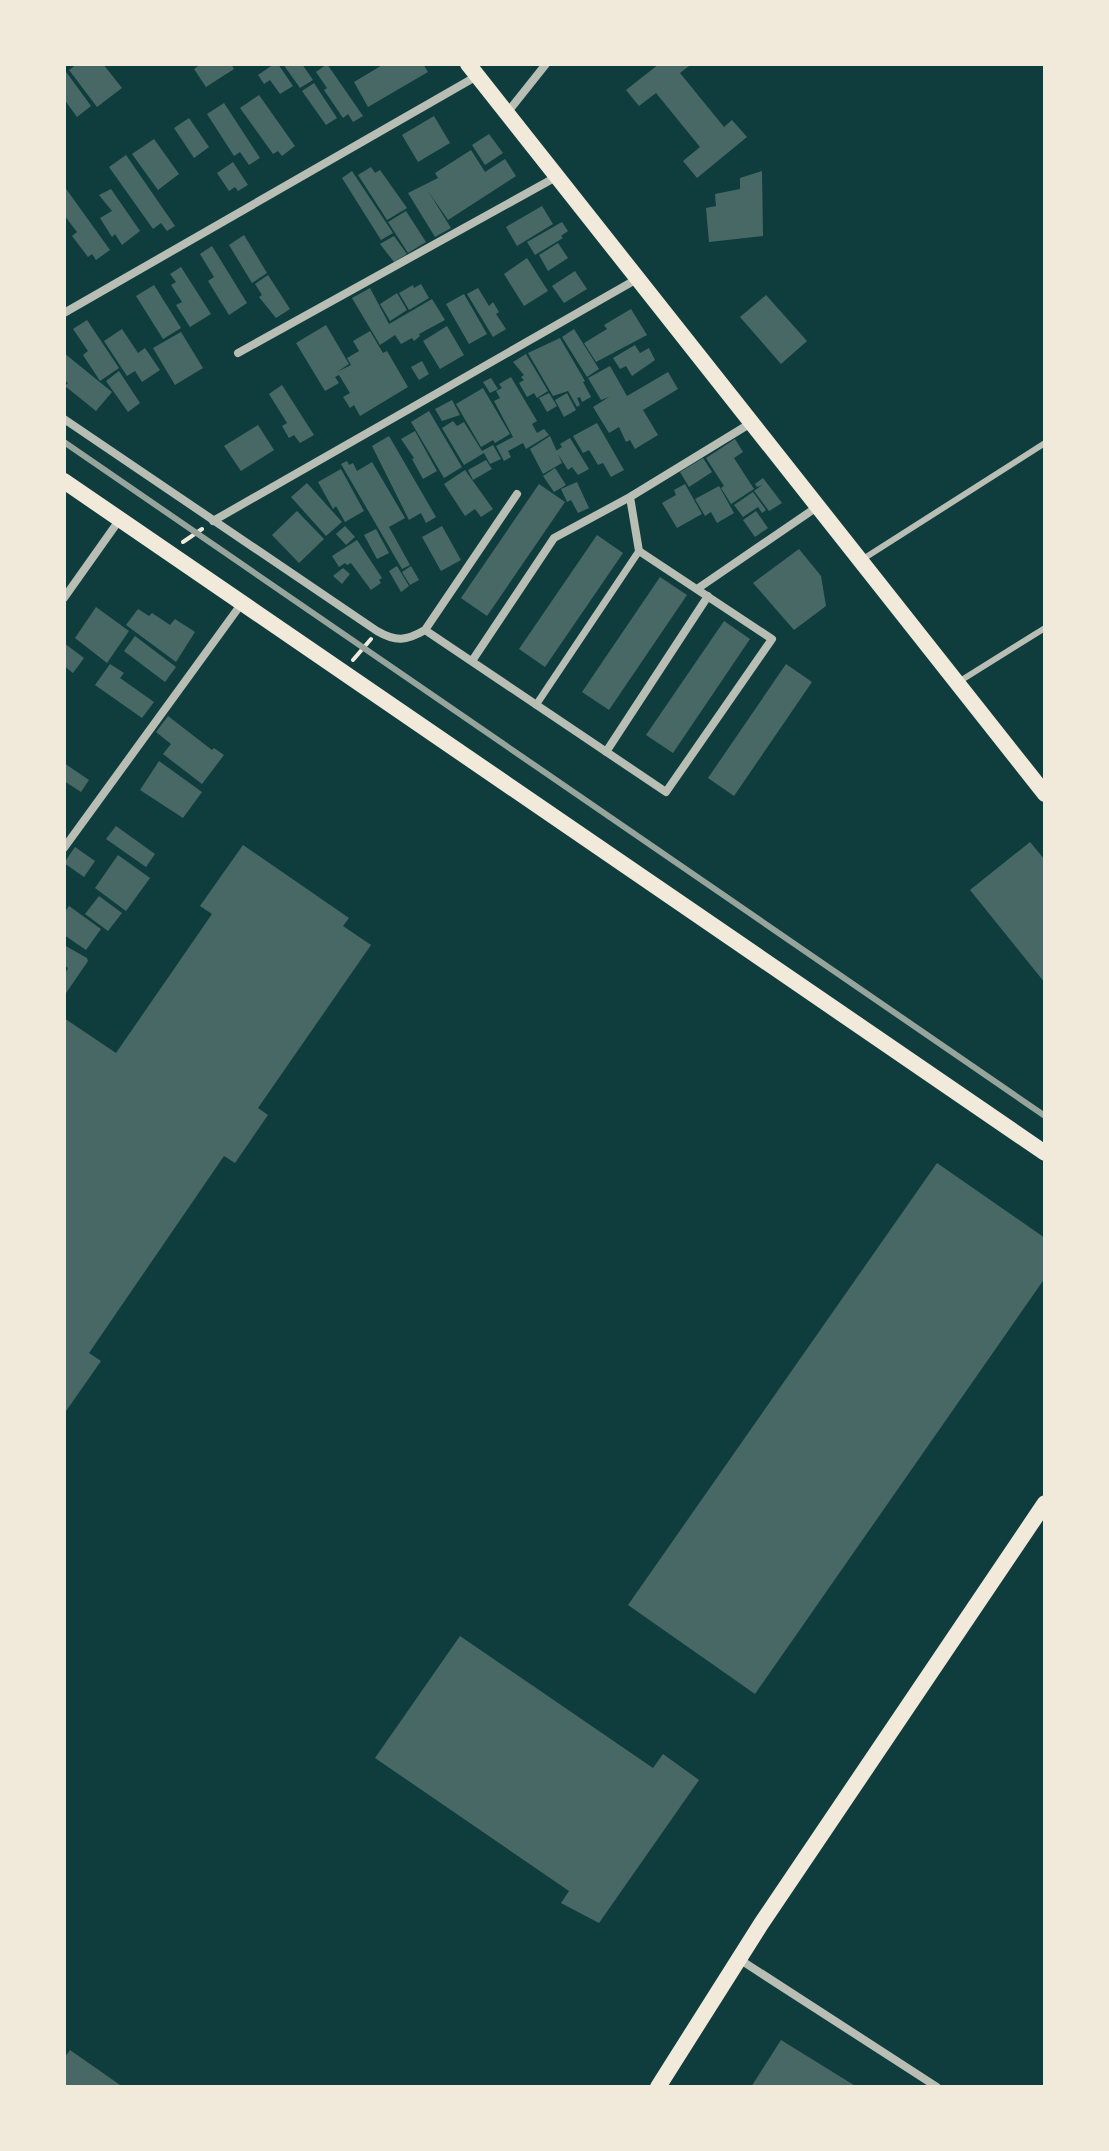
<svg xmlns="http://www.w3.org/2000/svg" width="1109" height="2151" font-family="'DM Sans',sans-serif">
  <style>
    .building { fill: #486865 }
    .lines { fill: none; stroke-linecap: round; stroke-linejoin: round }
    .path { stroke: #f1e9da; stroke-width: 4 }
    .service { stroke: #b8beb3; stroke-width: 6 }
    .pedestrian { stroke: #b8beb3; stroke-width: 7 }
    .minor { stroke: #b8beb3; stroke-width: 8 }
    .secondary { stroke: #f1e9da; stroke-width: 16 }
    .rail { stroke: #97a49c; stroke-width: 6 }
  </style>
  <rect width="100%" height="100%" fill="#0f3d3e"/>
  <path class="building" d="M77,64H103L122,88L97,107L69,70Z
    M201,64H231L234,69L206,87L194,69Z
    M274,64H278L293,86L280,94L270,80L264,84L258,75Z
    M283,64H302L313,80L300,88Z
    M327,64L363,116L353,122L348,114L343,118L324,90L327,88L316,72Z
    M384,64H423L428,72L368,107L354,82Z
    M659,64H687L689,66L680,73L724,127L732,120L747,137L697,178L683,161L700,147L656,93L639,106L626,90Z
    M64,69L91,106L77,117L64,99Z
    M314,83L337,118L326,125L302,91Z
    M259,95L295,146L282,156L278,151L273,154L240,108Z
    M224,103L260,158L249,165L240,152L234,156L207,114Z
    M434,116L450,143L418,162L402,135Z
    M189,118L209,147L194,158L174,128Z
    M489,134L503,153L485,165L472,145Z
    M154,139L179,174L158,190L132,154Z
    M471,150L485,172L505,159L516,176L448,220L428,191L451,228L435,237L408,193L438,178L435,173Z
    M126,155L175,226L167,231L161,223L153,229L109,167Z
    M233,162L248,185L238,191L235,187L229,191L217,173Z
    M371,167L375,173L380,170L407,208L387,220L358,175Z
    M352,171L393,233L381,240L342,178Z
    M762,171L763,236L709,242L706,208L716,206L715,194L740,189V178Z
    M64,186L110,250L96,260L92,254L88,257L72,236L77,232L64,215Z
    M111,189L140,231L122,245L115,234L112,237L100,218L112,211L99,195Z
    M542,206L553,224L517,246L506,227Z
    M406,211L426,242L408,253L388,222Z
    M562,222L568,231L561,236L563,238L535,255L527,242Z
    M244,235L267,273L252,283L229,245Z
    M394,236L407,254L394,262L380,244Z
    M558,243L568,258L548,271L539,255Z
    M212,246L247,303L229,315L208,281L214,277L200,254Z
    M527,258L548,291L524,306L504,274Z
    M181,267L211,314L190,327L176,305L182,302L171,285L176,282L170,274Z
    M575,271L587,289L564,303L552,286Z
    M268,275L290,309L276,318L259,297L262,295L255,284Z
    M421,284L429,298L409,310L399,293L413,285L414,288Z
    M154,285L181,328L163,339L136,296Z
    M370,288L389,324L432,299L445,320L419,334L420,336L414,341L412,338L401,344L395,335L380,345L352,298Z
    M478,288L489,306L493,302L499,312L496,314L506,329L493,337L467,294Z
    M397,293L407,310L390,321L380,304Z
    M464,294L487,334L469,344L446,304Z
    M766,295L807,341L781,364L740,317Z
    M631,309L647,335L596,362L584,343L607,329L604,325Z
    M87,320L119,368L100,381L83,355L88,351L73,329Z
    M326,325L349,364L337,372L351,365L347,358L359,351L353,341L370,331L383,353L387,351L408,387L360,416L354,405L350,408L343,397L350,393L339,375L335,377L339,383L325,391L296,343Z
    M447,326L464,355L440,369L423,341Z
    M122,329L138,353L145,348L160,370L142,382L135,371L127,376L104,341Z
    M574,329L599,369L587,377L562,337Z
    M181,332L203,368L175,385L153,348Z
    M560,338L585,381L583,382L591,397L582,402L580,397L577,398L580,405L577,407L568,391L553,396L528,353Z
    M635,345L640,353L649,348L655,360L632,376L626,366L620,369L613,358Z
    M64,353L112,392L96,411L65,386L68,383L64,380Z
    M526,354L548,391L537,398L534,393L527,397L519,383L524,380L521,377L524,375L513,362Z
    M422,361L429,374L419,380L411,367Z
    M610,366L627,396L668,372L678,389L643,410L658,435L635,449L630,440L626,442L619,427L609,433L593,407L609,397L601,400L588,378Z
    M119,371L140,403L128,412L106,381Z
    M511,377L537,421L532,424L537,433L544,429L549,435L526,449L523,443L508,451L511,457L504,461L496,446L513,437L494,401L500,398L496,391L502,388L499,384Z
    M491,378L498,389L490,393L483,382Z
    M282,385L314,435L300,443L294,435L289,438L282,426L287,423L269,394Z
    M483,388L510,434L495,443L493,440L481,447L456,404Z
    M549,393L557,406L547,412L539,398Z
    M567,393L576,410L564,417L555,400Z
    M452,400L460,415L442,421L435,409Z
    M429,411L462,467L444,478L411,422Z
    M453,421L457,426L464,422L482,451L493,445L501,459L490,464L484,453L464,465L442,428Z
    M597,423L624,470L611,477L603,463L598,465L589,450L583,453L573,436Z
    M258,425L274,450L241,471L224,446Z
    M415,431L437,471L423,479L412,459L414,458L401,439Z
    M389,436L436,517L426,523L421,513L409,520L372,446Z
    M550,436L562,463L543,474L530,449Z
    M570,438L589,469L578,475L572,467L568,470L556,451L562,447L560,444Z
    M735,439L743,452L734,458L754,489L731,504L721,488L724,486L706,458Z
    M703,458L712,472L689,487L680,472Z
    M486,460L492,469L473,480L468,470Z
    M347,461L349,465L353,463L357,471L372,462L405,518L389,527L410,565L402,569L341,464Z
    M555,468L566,485L554,492L543,476Z
    M341,469L364,511L345,522L336,506L333,509L318,482Z
    M465,470L493,509L481,517L475,509L465,516L444,484Z
    M763,478L782,503L769,511L754,491L762,485L757,487L755,484Z
    M577,482L589,508L578,513L571,500L567,502L561,489Z
    M307,483L342,522L326,536L291,497Z
    M539,484L565,502L487,616L461,598Z
    M685,484L702,514L677,528L662,503L676,495L674,490Z
    M719,486L734,513L717,523L711,512L705,516L695,499Z
    M753,492L766,510L762,513L758,507L743,517L734,505Z
    M297,511L324,539L299,563L272,535Z
    M756,511L768,528L755,537L743,520Z
    M345,526L355,537L346,545L336,534Z
    M442,526L461,560L441,571L422,537Z
    M376,529L389,553L377,559L364,535Z
    M597,535L623,553L545,667L519,649Z
    M357,540L382,578L379,580L381,583L371,590L351,563L347,565L345,563L339,567L332,556Z
    M799,549L821,576L826,606L794,630L753,583Z
    M397,566L409,586L401,592L389,571Z
    M411,566L419,580L410,585L402,572Z
    M343,568L350,574L342,584L333,576Z
    M660,577L687,595L609,710L582,692Z
    M96,607L129,631L107,663L75,638Z
    M138,609L149,616L152,613L170,625L175,619L195,632L176,662L126,625Z
    M724,621L750,639L673,753L646,735Z
    M135,636L176,667L165,682L124,651Z
    M64,643L84,658L73,673L64,666Z
    M110,664L124,673L120,678L154,702L142,718L95,685Z
    M786,664L812,682L734,796L708,778Z
    M168,716L212,750L214,748L224,755L202,784L163,754L171,744L156,732Z
    M159,761L202,792L183,818L140,790Z
    M64,763L89,780L81,792L64,781Z
    M116,826L155,854L146,867L106,839Z
    M1030,842L1045,860V983L970,890Z
    M243,845L349,918L343,926L371,945L258,1108L268,1115L235,1163L224,1156L89,1353L101,1361L64,1414V1018L116,1053L212,914L200,906Z
    M75,847L95,861L84,877L64,863Z
    M118,855L150,878L126,911L95,888Z
    M99,896L122,913L108,931L85,914Z
    M69,906L101,929L86,950L64,935V913Z
    M64,945L87,958L88,961L64,996V976L68,968L64,965Z
    M937,1163L1045,1238V1278L755,1694L628,1605Z
    M460,1636L653,1768L663,1754L699,1780L599,1923L561,1903L569,1891L375,1758Z
    M781,2040L857,2087H751Z
    M70,2050L123,2087H64V2058Z"/>
  <g class="lines">
    <path class="path" d="M183,542L202,529
      M353,660L371,639"/>
    <path class="service" d="M863,559L1045,443
      M960,681L1045,628"/>
    <path class="pedestrian" d="M536,705L639,551"/>
    <path class="minor" d="M507,113L546,64
      M64,313L477,76
      M238,353L556,177
      M64,419L377,631C396,642 406,641 425,630
      M517,494L425,630L666,792L772,639L639,551L630,497
      M213,521L637,279
      M697,589L817,507
      M64,598L120,519
      M472,661L554,538L630,497L751,423
      M606,752L708,596
      M64,848L242,603
      M739,1959L937,2087"/>
    <path class="secondary" d="M468,64L1045,794
      M64,481L1045,1153
      M658,2087L761,1924L1045,1503"/>
    <path class="rail" d="M64,442L1045,1116"/>
  </g>
  <rect width="1109" height="2151" fill="none" stroke="#f1e9da" stroke-width="132"/>
</svg>
